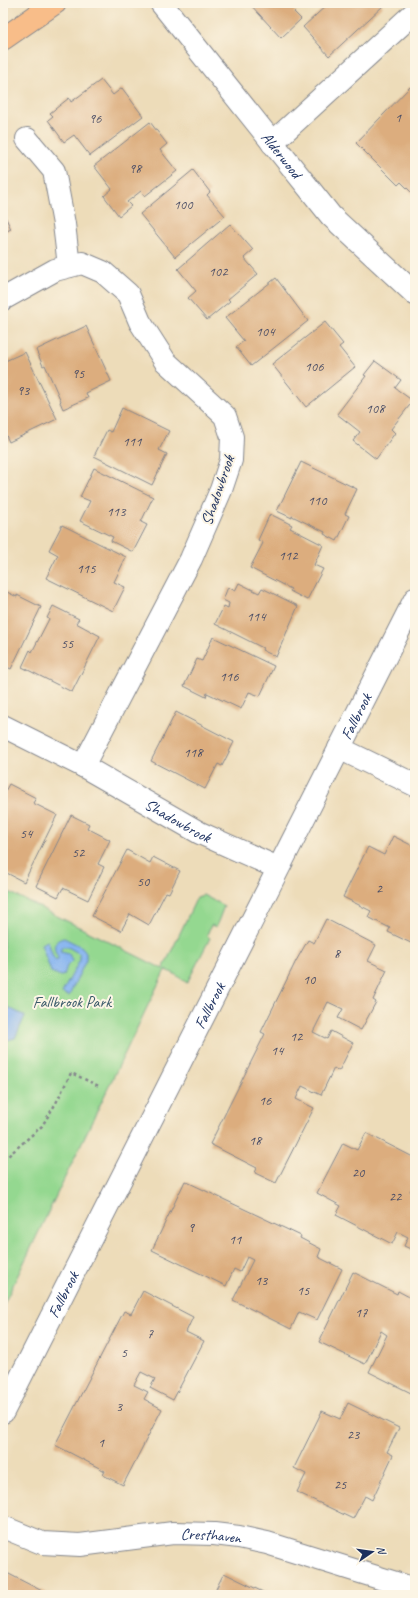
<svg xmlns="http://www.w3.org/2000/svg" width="418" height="1598" font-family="Caveat,sans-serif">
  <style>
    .green { fill: #94d890; stroke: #588477 }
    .water { fill: #85b4f0; stroke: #5072a7 }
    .building { fill: #dcad7e }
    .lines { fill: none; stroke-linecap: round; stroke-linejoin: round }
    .minor-casing { stroke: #84868c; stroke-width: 24 }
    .major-casing { stroke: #84868c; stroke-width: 24 }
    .path { stroke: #84868c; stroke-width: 2.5; stroke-dasharray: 3 3; stroke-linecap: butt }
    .minor { stroke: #fff; stroke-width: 22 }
    .major { stroke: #f8bd89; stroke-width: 22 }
    .labels { text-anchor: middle; stroke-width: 4; stroke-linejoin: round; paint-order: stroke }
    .number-label { font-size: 14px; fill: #4b4e66 }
    .street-label { font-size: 16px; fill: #1b2f5e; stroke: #fcf5e5 }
    .park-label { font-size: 16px; fill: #39596a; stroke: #fcf5e5 }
  </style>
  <rect width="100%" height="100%" fill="#fcf5e5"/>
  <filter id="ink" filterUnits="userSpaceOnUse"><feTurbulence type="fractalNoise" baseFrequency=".025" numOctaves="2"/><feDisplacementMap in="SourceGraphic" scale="8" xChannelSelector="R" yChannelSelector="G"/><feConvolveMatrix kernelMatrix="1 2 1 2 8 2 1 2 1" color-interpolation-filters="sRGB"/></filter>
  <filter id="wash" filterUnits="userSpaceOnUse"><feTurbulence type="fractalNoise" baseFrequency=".012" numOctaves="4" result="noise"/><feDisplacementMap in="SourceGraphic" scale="16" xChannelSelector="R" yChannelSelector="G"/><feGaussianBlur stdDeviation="0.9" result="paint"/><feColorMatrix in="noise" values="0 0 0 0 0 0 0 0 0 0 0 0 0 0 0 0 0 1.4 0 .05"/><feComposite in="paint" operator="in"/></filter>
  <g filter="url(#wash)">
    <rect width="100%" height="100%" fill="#eddcb9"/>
    <path class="green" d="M3,889L163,969L197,897L203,895L224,906L216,927L211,925L207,935L210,938L187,983L173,973L165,970L3,1306Z"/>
    <path class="water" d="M64,938L82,947L86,952V960L69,996L62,993L80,960V954L68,947H61V952L69,954L72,961L67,966L64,975L61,976L51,972L41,944L48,941L53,957L57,961L58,958C54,949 51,941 64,938Z
      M3,1005L25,1016L15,1038L3,1041Z"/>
    <g id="blocks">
      <path class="building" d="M249,3H303L294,12L301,19L281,38Z
        M329,3H380L383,6L329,56L303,27Z
        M101,80L113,95L122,88L143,116L90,156L74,135L64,142L48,120L53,116L50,113L69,98L71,102Z
        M410,87L415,91V196L401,182L398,185L356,143Z
        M150,122L167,144L160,150L177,171L145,196L141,191L127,202L131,206L119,216L104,196L112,189L94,166Z
        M193,170L210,192L207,195L225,216L175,257L140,214Z
        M3,212L11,229L3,233Z
        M230,224L253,250L244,258L258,274L228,299L230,301L207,320L188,298L196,291L178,269Z
        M276,278L308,321L251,366L236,347L244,341L225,318Z
        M325,322L343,344L339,347L355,367L306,407L272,364Z
        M86,326L111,381L86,393L88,398L63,409L60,402L61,401L45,365L43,366L36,350Z
        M25,352L57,419L9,442L3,429V362Z
        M375,361L401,380L395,388L413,401L391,429L395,433L376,459L353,441L360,432L337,414L366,376L364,375Z
        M122,408L169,431L159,450L167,454L152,485L94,456L107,430L111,432Z
        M301,462L357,489L345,514L349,516L337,541L324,534L325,532L292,516V518L277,511Z
        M94,468L153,497L141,522L147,525L133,552L111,541L113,537L80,521L90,501L80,497Z
        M270,514L292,525L290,528L323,545L314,565L323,569L307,600L290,591L291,589L250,568L263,543L258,540Z
        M62,525L126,557L114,582L125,587L113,611L46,578L58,555L49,550Z
        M239,583L259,593L262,588L298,606L276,657L262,650L263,648L215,624L224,606L228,608L229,603L223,600L228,587L235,591Z
        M3,590L17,597V595L41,607L11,669L3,665Z
        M53,606L79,619L76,623L100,636L72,692L22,667L30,650L32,652L49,619L47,618Z
        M213,637L274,666L260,696L249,692L241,709L207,693L206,697L184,686L197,659L202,661Z
        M176,712L234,742L222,766L218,764L205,789L151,761Z
        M9,784L36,798L33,803L57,815L24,882L3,871V795Z
        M71,815L89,824L87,828L110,840L98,864L104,867L88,900L63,888L58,897L36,886Z
        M393,836L415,847V945L388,932L390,928L368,917L371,911L343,897L368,847L384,855Z
        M127,850L150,863L153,857L180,871L169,893L166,892L149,925L130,914L121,931L92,916Z
        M326,919L376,945L368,961L387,970L373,1000L376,1002L361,1030L338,1018L343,1009L328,1002L313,1032L327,1039L331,1031L353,1043L339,1071L334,1068L321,1095L302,1086L296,1099L314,1108L276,1183L255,1173L257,1168L210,1144L265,1034L261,1032L296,961L308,940L314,943Z
        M366,1133L415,1158V1182L410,1191L415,1194V1251L404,1246L408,1237L398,1232L392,1244L336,1215L341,1206L317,1193L343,1143L357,1150Z
        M185,1181L301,1236L300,1238L321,1249L318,1257L342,1269L317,1320L299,1312L291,1329L233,1300L253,1260L247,1257L240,1272L234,1269L226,1286L152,1250Z
        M353,1272L397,1294L398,1291L415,1300V1395L369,1372L387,1335L381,1331L365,1364L319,1342Z
        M143,1291L193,1317L186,1332L204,1341L173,1400L150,1388L155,1379L141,1372L134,1385L148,1392L144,1399L162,1409L123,1485L103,1475L105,1471L55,1445L124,1311L131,1314Z
        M348,1403L399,1428L387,1452L393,1455L372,1500L365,1496L353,1519L297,1492L306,1474L294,1468L322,1411L340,1419Z
        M3,1571L50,1595H3Z
        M224,1573L269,1595H213Z"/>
    </g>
  </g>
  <g filter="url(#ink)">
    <use href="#blocks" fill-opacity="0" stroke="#84868c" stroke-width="1"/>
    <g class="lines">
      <g class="minor-casing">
        <g id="minor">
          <path id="s1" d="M161,3L331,216L415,294"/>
          <path d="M27,139L54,171L64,224L69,266"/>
          <path d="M272,143L415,12"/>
          <path d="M3,299L55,270L82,263L103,272L128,294L140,322L165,361L225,416L232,437L231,460L221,490L191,559L83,766"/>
          <path id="s2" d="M3,726L83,766L200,833L278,868"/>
          <path d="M339,748L415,785"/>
          <path id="s3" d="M3,1412L415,599"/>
          <path id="s4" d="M3,1527L42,1543L80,1545L173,1533L214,1534L239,1537L267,1543L415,1589"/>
        </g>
      </g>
      <g class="major-casing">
        <path id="major" d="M3,39L55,3"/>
      </g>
      <path class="path" d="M3,1158L8,1156L42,1126L56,1103L71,1073L99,1086"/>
      <use href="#minor" class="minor"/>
      <use href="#major" class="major"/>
    </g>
  </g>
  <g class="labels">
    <g class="number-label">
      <text x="398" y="122">1</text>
      <text x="95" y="123">96</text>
      <text x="135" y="173">98</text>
      <text x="183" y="209">100</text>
      <text x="218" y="276">102</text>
      <text x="265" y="336">104</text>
      <text x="314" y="371">106</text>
      <text x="78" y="378">95</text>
      <text x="23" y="395">93</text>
      <text x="375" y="413">108</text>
      <text x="132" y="446">111</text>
      <text x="317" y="505">110</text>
      <text x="116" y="516">113</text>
      <text x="288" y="560">112</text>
      <text x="86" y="573">115</text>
      <text x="256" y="621">114</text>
      <text x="67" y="648">55</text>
      <text x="229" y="681">116</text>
      <text x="193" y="757">118</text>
      <text x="26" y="838">54</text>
      <text x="78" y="857">52</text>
      <text x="143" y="886">50</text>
      <text x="379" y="893">2</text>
      <text x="337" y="958">8</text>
      <text x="309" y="984">10</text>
      <text x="296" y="1041">12</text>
      <text x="277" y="1055">14</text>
      <text x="265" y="1105">16</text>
      <text x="255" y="1145">18</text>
      <text x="358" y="1177">20</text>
      <text x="395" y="1201">22</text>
      <text x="191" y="1232">9</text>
      <text x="235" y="1244">11</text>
      <text x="261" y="1285">13</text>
      <text x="303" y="1295">15</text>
      <text x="361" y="1317">17</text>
      <text x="150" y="1338">7</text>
      <text x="124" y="1357">5</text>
      <text x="119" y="1411">3</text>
      <text x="353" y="1439">23</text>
      <text x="101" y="1447">1</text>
      <text x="340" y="1489">25</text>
    </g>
    <g class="street-label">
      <text dy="6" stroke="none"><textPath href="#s1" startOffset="194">Alderwood</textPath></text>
      <text transform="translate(217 490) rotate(-71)" y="6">Shadowbrook</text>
      <text dy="6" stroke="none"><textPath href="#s3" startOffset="780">Fallbrook</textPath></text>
      <text dy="6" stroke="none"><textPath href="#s2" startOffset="199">Shadowbrook</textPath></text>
      <text dy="6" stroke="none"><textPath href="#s3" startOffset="456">Fallbrook</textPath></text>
      <text dy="6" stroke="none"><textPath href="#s3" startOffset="132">Fallbrook</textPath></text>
      <text dy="6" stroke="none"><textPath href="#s4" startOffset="212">Cresthaven</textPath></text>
    </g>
    <g class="park-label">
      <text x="72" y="1007">Fallbrook Park</text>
    </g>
  </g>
  <rect width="418" height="1598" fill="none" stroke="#fcf5e5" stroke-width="16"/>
  <g transform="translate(372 1552) rotate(77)" stroke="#fcf5e5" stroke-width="3" paint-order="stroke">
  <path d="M0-3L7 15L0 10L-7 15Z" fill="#1b2f5e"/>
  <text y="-6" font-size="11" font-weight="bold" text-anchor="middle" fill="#1b2f5e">N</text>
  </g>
</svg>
